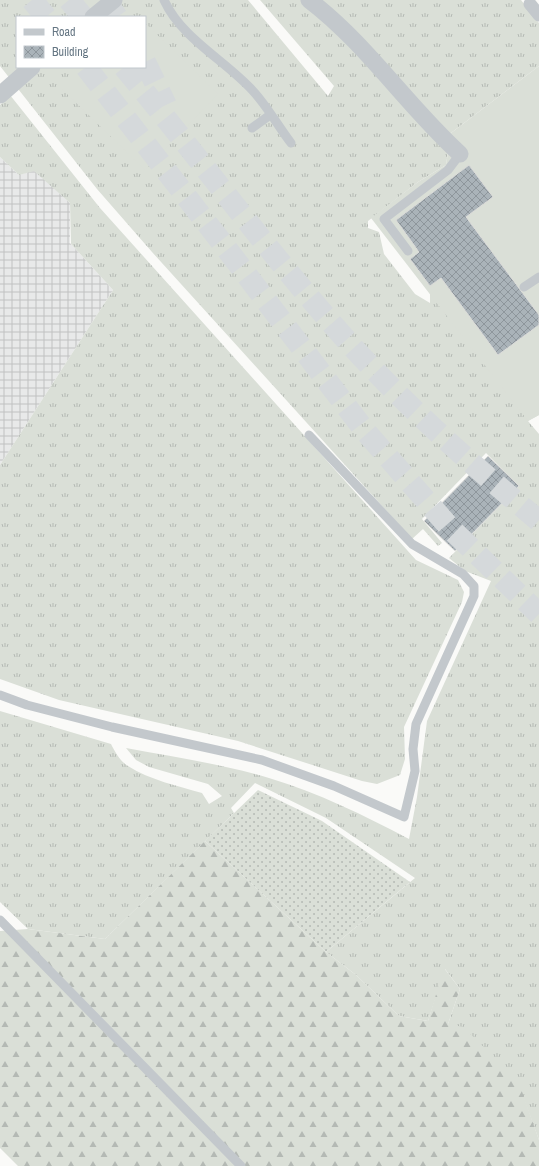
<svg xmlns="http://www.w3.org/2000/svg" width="539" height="1166" font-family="'Archivo Narrow',sans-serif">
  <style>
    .industrial { fill: url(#industrial-grid) }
    .grass { fill: url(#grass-tufts); fill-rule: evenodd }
    .forest { fill: url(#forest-firs) }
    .garden { fill: url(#garden-dots) }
    .pitch { fill: #dadfd7 }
    .building { fill: url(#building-cross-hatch); stroke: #dcdcda }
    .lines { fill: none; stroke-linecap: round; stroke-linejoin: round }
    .trunk-tunnel { stroke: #d5d9db; stroke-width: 22; stroke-dasharray: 22 11; stroke-linecap: butt }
    .service { stroke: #c3c8cc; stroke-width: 9 }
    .pedestrian { stroke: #c3c8cc; stroke-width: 13 }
    .minor { stroke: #c3c8cc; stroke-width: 17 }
  </style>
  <defs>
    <pattern id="industrial-grid" width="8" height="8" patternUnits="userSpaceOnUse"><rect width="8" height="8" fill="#e8e9e9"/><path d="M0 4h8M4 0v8" fill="none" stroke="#c0c1c2"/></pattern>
    <pattern id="grass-tufts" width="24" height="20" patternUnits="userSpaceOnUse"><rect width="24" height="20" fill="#dadfd7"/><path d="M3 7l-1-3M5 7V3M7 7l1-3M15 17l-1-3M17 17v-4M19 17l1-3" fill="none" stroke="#b4b9b4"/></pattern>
    <pattern id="forest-firs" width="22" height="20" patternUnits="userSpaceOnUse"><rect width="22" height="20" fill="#dadfd7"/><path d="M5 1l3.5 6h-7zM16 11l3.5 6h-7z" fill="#b4b9b4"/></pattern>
    <pattern id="garden-dots" width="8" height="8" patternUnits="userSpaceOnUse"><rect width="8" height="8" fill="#dadfd7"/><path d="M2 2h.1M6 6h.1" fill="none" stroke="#b4b9b4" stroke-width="1.8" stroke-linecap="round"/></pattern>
    <pattern id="building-cross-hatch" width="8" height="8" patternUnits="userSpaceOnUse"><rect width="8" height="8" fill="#aab3b9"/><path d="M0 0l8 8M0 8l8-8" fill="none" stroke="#8e969c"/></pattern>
  </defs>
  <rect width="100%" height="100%" fill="#fafaf8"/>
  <path class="industrial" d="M0,157L19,175L34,170L70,203V243L113,290L0,465Z"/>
  <path class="grass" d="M0,0H248L328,96L334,86L260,0H521L539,23V66L451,133L446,165L418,182L368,221V228L379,232L384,254L415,294L430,303V286L539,415L528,421L539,434V1140L517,1080L448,1024L460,989L445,969L428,1021L399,1016L356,975L326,952L415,878L326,818L255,783L231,808L234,813L105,939L28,929L0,902V711L111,744C115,752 120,761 128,766C150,780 178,786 202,793L209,804L222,796L208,784L149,767L136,760L126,748C174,757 222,764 269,778C319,793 363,815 409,839L417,797L427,721L491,581L465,571L449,558L519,486L486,453L422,519L442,543L438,546L423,529L412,539L152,252L97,189L0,66ZM17,17H145V67H17Z
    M10,95L100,208L416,560L458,580L464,592L462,602L404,727L405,759L400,775L377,784L362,781L238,741L59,700L0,679V465L113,290L71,244L70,203L34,171L19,175L0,157V105Z"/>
  <path class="forest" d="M205,841L326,952L356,975L399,1016L428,1021L444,968L460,989L448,1024L463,1027L518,1080L539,1140V1166H18L0,1148V931L28,929L105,939Z"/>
  <path class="garden" d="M258,790L322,821L410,882L326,952L205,841Z"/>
  <path class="pitch" d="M145,23L218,94L145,170L62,89L84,67H145Z
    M539,66V415L528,421L371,218L418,182L446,165L451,133Z"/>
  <path class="building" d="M469,165L493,197L466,217L539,315V325L498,355L441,278L430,286L410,259L419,252L396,220Z
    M488,456L519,486L455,551L424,521Z"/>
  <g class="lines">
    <path class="trunk-tunnel" d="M32,0L46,17
      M69,0L83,17
      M105,0L117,17
      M145,62L166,105
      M86,67L236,261L365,431L451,529L539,614
      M124,67C197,155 265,248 341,334C401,402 470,463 539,521"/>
    <path class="service" d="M164,0C182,39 225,60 253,91C267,106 278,126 291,143
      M252,128L270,115
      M408,251L384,219L448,170L460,154
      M524,287L539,277
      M0,695L27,705L112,727L262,760L334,786L404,817L415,771L413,749L416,724L474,596V586L463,574L412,544L309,435
      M0,920L241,1166"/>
    <path class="pedestrian" d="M530,4L539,15"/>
    <path class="minor" d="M309,0C367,44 407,106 460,154
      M93,17L114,0
      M0,95L32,67"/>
  </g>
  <rect x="16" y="16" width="130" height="52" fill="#ffffff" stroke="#c1c8cd"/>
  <rect x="24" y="29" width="20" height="6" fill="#c3c8cc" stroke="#c1c8cd"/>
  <text x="52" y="36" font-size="12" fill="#657683">Road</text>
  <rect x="24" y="46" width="20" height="12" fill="url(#building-cross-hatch)" stroke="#c1c8cd"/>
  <text x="52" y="56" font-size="12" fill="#657683">Building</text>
</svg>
